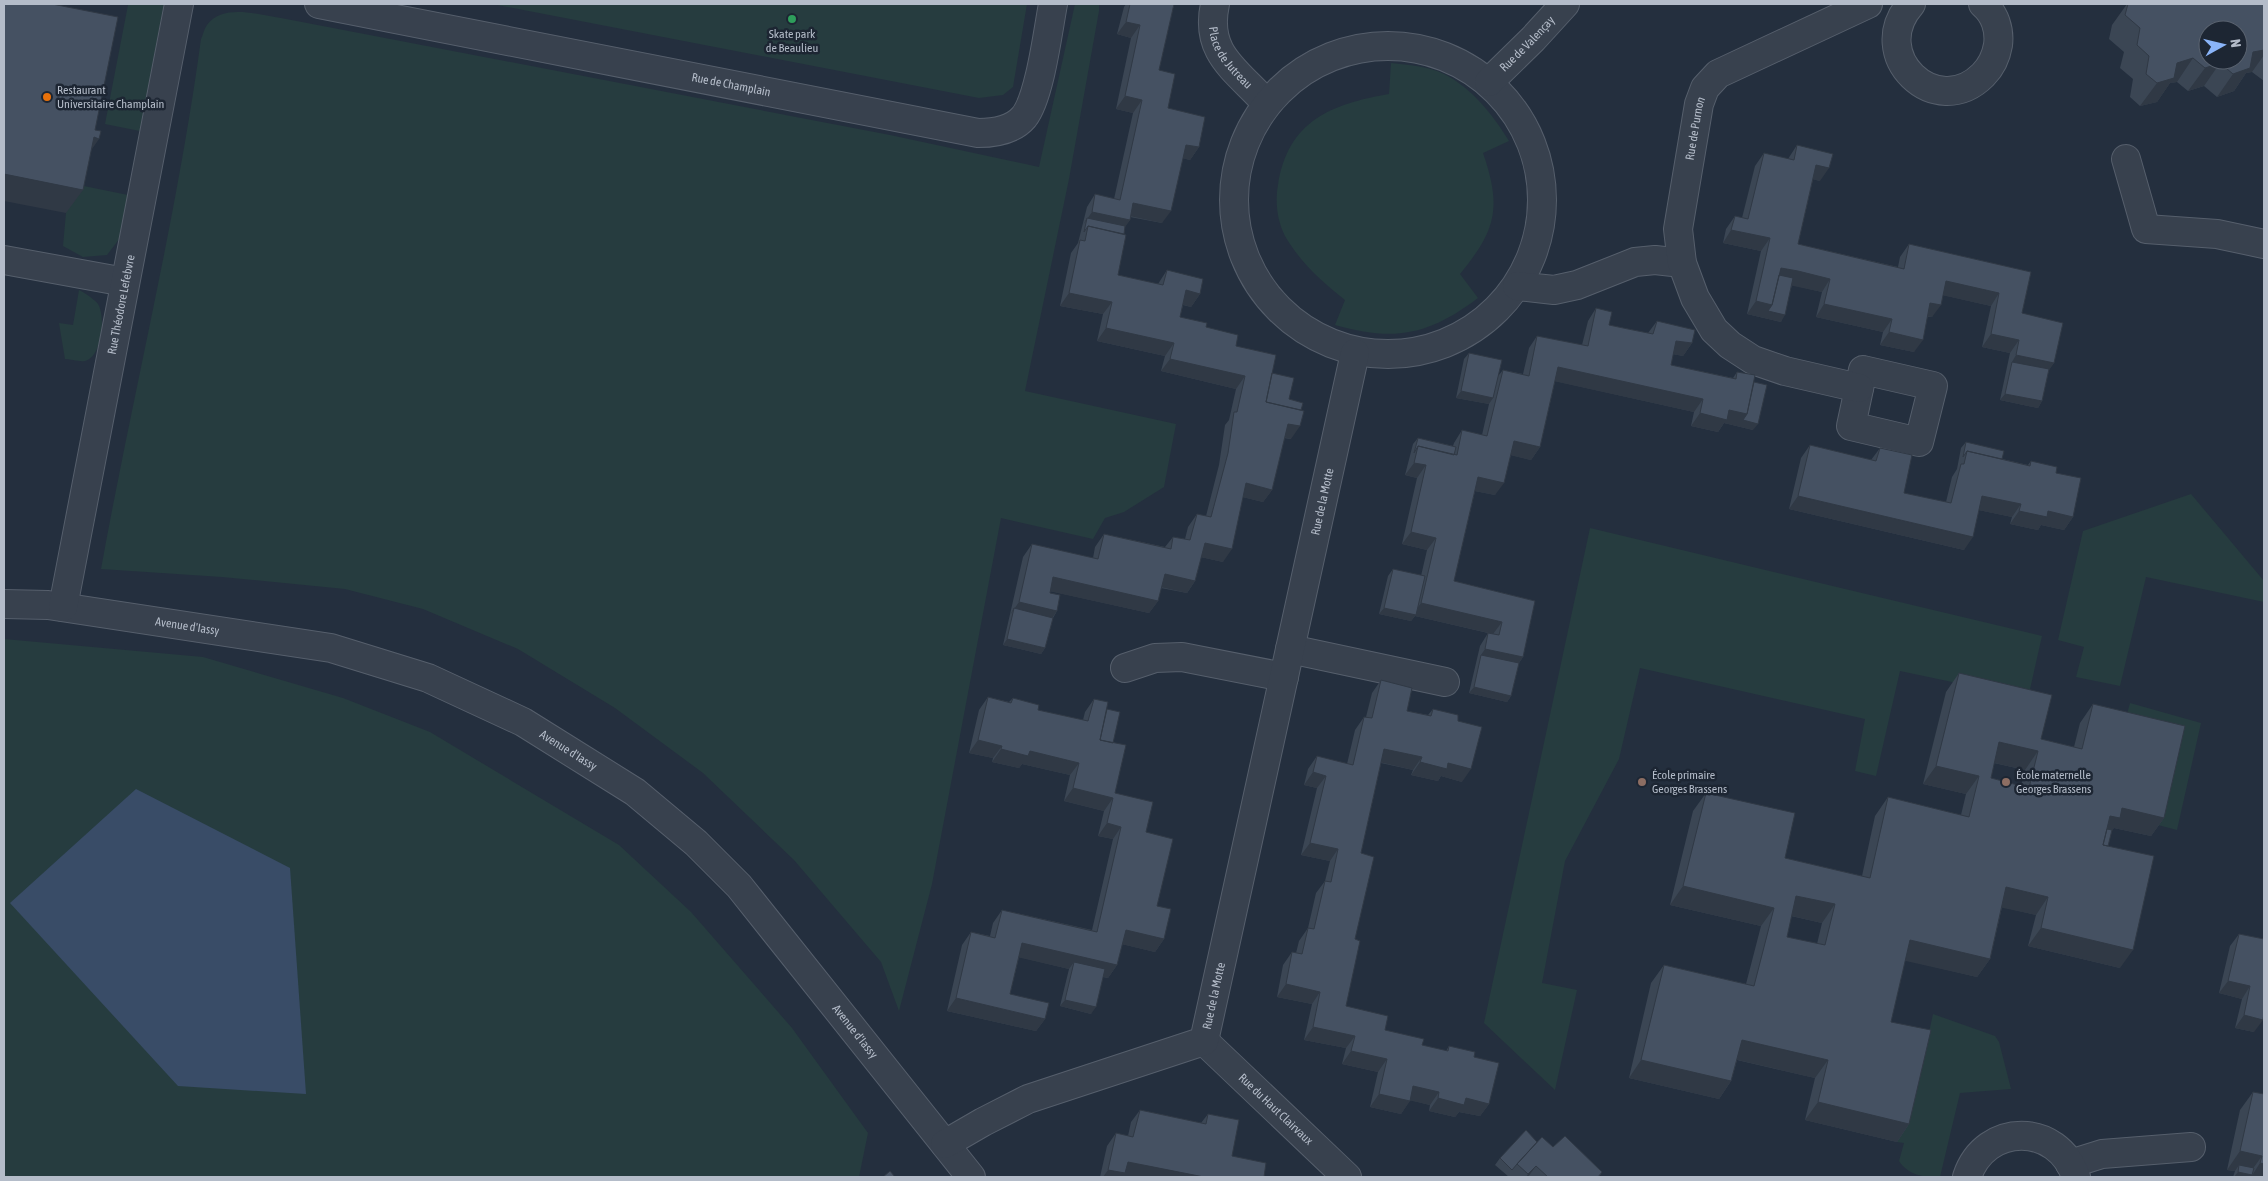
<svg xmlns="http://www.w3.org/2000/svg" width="2268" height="1181" font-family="'Asap Condensed',sans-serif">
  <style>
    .green { fill: #263c3f }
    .water { fill: #394c67 }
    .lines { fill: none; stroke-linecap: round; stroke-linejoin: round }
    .minor-casing { stroke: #565f6c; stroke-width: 30 }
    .minor { stroke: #38414e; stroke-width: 28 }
    .wall { fill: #3b4654; fill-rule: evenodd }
    .shaded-wall { fill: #303945 }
    .building { fill: #455162; stroke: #303945; fill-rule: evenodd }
    .leisure-dot { fill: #2e9e5b; stroke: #1d2633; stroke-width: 2 }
    .food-dot { fill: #e8710a; stroke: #1d2633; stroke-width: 2 }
    .education-dot { fill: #8d6e63; stroke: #1d2633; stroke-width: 2 }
    .labels { text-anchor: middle; stroke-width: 5; stroke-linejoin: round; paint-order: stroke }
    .poi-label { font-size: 12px; fill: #b4bcc9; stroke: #1d2633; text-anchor: start }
    .street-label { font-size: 12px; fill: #b4bcc9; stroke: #1d2633 }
  </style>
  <rect width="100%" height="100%" fill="#242f3e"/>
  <path class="green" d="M123,4H164L140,131L105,124L128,5Z
    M492,4H1027L1013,87L1003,95L979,98Z
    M1075,4H1099V11L1069,179L1025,391L1176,424L1164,487L1124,512L1105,518L1093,539L1001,518L932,884L899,1011L881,962L794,860L703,773L615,708L518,649L423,609L345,589L222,577L101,569C133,392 177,217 201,39C203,35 204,29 207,25C223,3 259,15 281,18L890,135L1039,167Z
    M1391,63C1408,65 1428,66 1444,74C1472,88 1493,115 1509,141L1483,153C1502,208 1496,230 1460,274L1478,298C1429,335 1395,342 1335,325L1345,300C1322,282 1300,262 1285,236C1277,221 1275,201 1278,185C1288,121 1331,104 1389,94Z
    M74,184L128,195L120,238L107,255L83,257L63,246L66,213Z
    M79,290C85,293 94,299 98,304C106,317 102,357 85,361C79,362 70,359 65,359L59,323L73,325Z
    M2191,494L2264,581V602L2146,577L2120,686L2076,677L2084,647L2058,640L2083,531Z
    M1590,528L2042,636L2028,698L1900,671L1876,776L1855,771L1865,719L1640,668L1619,759L1565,861L1542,983L1577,990L1555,1090L1484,1023Z
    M4,639L203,657L343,698L430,732L619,845L691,912L792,1028L868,1133L859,1177H4Z
    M2130,703L2201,723L2177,830L2154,824L2122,732Z
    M1933,1014L1995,1036L1999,1042L2011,1089L1960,1093L1940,1177C1924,1177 1909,1176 1899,1161L1904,1143L1897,1142L1917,1054L1924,1055Z"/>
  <path class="water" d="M136,789L290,868L306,1094L178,1086L10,903Z"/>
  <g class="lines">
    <g class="minor-casing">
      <g id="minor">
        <path id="s1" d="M319,4L978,133C995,133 1013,130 1024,117C1040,97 1048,30 1053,4"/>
        <path id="s2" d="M1215,4C1204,54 1237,70 1267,104"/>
        <path d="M1911,4C1866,55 1936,122 1983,75C1991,67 1996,57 1998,45C2000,30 1995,14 1983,4"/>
        <circle cx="1388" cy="200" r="154"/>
        <path id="s3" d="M1489,82L1533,39L1565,4"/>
        <path d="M2126,159L2146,229L2217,234L2264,244"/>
        <path d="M4,260L125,282"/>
        <path d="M1517,286L1554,290L1577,285L1635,262L1655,260L1682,263"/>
        <path d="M1863,370L1933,386L1919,442L1851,426Z"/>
        <path id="s4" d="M1859,388L1785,371L1753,360L1730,345L1714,330L1695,298L1682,263L1678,229L1699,104L1705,88L1718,74L1868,4"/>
        <path id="s5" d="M4,604L48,605L331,648L428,678L523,722L635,792L696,843L739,886L971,1177"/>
        <path id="s6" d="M63,607L179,4"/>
        <path d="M1290,649L1445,682"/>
        <path d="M1125,668L1155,658L1182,657L1284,677"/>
        <path id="s7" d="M1204,1041L1347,1177"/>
        <path id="s8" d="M945,1144L983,1122L1028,1099L1204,1041L1355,353"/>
        <path d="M2070,1164L2102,1154L2191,1147"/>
        <path d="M1967,1177C1985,1122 2058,1122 2076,1177"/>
      </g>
    </g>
    <use href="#minor" class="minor"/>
  </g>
  <path class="wall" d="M1126,4H1174L1159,70L1168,108L1199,147L1190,160L1183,158L1162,223L1130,217V220L1125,226L1118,275L1158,284L1167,270L1200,294L1191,307L1183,305L1180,317L1206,327L1236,346L1272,373L1289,399L1291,439L1284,438L1272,490L1263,502L1243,497L1223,562L1201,557L1195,581L1187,593L1161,588L1158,601L1149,613L1050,591V593L1057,611L1053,618L1045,648L1041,654L1003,645L1023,557L1032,544L1093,558L1095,547L1104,534L1165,547L1173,537L1185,539L1188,527L1197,514L1206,516L1219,465L1225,425L1229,420L1236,389L1161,371L1165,356L1097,341L1103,314L1060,306L1071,253L1078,243L1087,207L1095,194L1114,199L1133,113L1116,109L1131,38L1117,34L1124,7Z
    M2127,4H2264V81L2252,72L2246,73L2234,91L2217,97L2204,86L2188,91L2177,82L2170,83L2157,102L2140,106L2130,97L2133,79L2120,68L2124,52L2109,39L2112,25Z
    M1797,145L1820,181L1813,179L1798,244L1898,267L1900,257L1909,244L2031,272L2022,313L2054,363L2049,369L2042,401L2038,408L2000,400L2010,353L1982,347L1991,306L1943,295L1932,317H1927L1914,352L1880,345L1883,332L1816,317L1822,292L1792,285L1781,322L1747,314L1761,251L1723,243L1726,229L1735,216L1742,218L1755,166L1764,153L1788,159Z
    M1596,308L1609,325L1648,333L1657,321L1692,343L1683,356L1673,354L1671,365L1733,378L1737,372L1754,382L1753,430L1724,423L1718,432L1691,426L1694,412L1555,381L1540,447L1531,460L1511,455L1495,495L1475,491L1454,581L1535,601L1523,657L1519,663L1511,696L1507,702L1469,693L1480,646L1488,633L1415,616L1411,621L1379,614L1388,576L1393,569L1421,576L1427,550L1402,544L1417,478L1405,475L1413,444L1418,438L1453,446L1454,443L1462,430L1482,435L1489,404L1456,398L1464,359L1469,353L1498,376L1503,370L1523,374L1529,348L1537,336L1582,345L1588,321Z
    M1966,442L2002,459L2028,465L2031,461L2056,473L2073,517L2064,530L2041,525L2038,530L2010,524L2012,517L1979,510L1964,550L1789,509L1801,458L1810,445L1871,460L1880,448L1904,493L1946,502L1952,477L1957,469L1961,448Z
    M1959,673L2041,739L2074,747L2080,723L2093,704L2164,818L2151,836L2114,828L2112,830L2108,846L2120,968L2028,946L2036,915L2002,907L1990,959L1977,977L1905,960L1891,1022L1909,1124L1897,1142L1805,1120L1815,1078L1737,1060L1731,1081L1719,1099L1629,1078L1651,983L1664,965L1746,984L1761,926L1670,905L1693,811L1706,793L1785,858L1862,876L1875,816L1888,797L1961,815L1966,794L1923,784L1946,692ZM1994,763L2025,770L2021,786L1991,778ZM1791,916L1822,923L1817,944L1787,937Z
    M1381,680L1407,711L1428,715L1433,709L1458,721L1462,782L1441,776L1438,781L1411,775L1413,770L1381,763L1361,853L1355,939L1346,1006L1385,1030L1422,1045L1446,1051L1449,1046L1474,1057L1489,1104L1480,1116L1459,1112L1455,1117L1429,1111L1430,1105L1410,1100L1401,1114L1370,1107L1378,1072L1342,1064L1346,1048L1304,1040L1312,1004L1277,997L1283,965L1292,952L1296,953L1299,941L1308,928L1316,893L1325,881L1330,861L1301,855L1317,788L1304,785L1308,769L1317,756L1347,764L1355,730L1364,717H1366L1372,693Z
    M988,697L1009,702L1013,698L1038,710L1083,720L1085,712L1094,699L1107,709L1113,743L1115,793L1146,832L1157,906L1164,939L1155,952L1122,944L1117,965L1108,978L1103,977L1091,1014L1060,1006L1069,969L1019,957L1010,994L1045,1019L1036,1031L947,1011L962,945L971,932L990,936L993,923L1002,910L1092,930L1113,839L1098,836L1104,811L1064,801L1070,775L1022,764L1019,768L992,762L993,758L969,753L979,710Z
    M2239,934L2264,939L2254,1032L2235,1028L2242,999L2219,993L2230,946Z
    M2253,1092L2264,1177H2233L2235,1171L2227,1170L2240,1110Z
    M1140,1110L1201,1123L1208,1114L1239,1120L1124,1176L1122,1177H1100L1107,1146L1116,1133L1128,1136L1131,1122Z
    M1537,1142L1553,1147L1602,1172L1599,1177H1509L1495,1165L1500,1158Z"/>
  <path class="shaded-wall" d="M1126,22L1140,25L1131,38L1117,34Z
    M2264,50V55L2252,72L2246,73L2234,91L2217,97L2233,74L2253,52Z
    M2193,58L2177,82L2170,83L2157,102L2140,106L2157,83L2177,63Z
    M2220,63L2204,86L2188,91L2205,68Z
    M1125,96L1142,100L1133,113L1116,109Z
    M94,137L99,139L83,162Z
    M1186,145L1199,147L1190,160L1177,157Z
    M1816,165L1829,168L1820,181L1807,178Z
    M4,174L83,190L66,213L4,201Z
    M1133,203L1171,211L1162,223L1125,215Z
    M1092,212L1130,220L1121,233L1087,218L1083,225Z
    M1731,230L1770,238L1761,251L1723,243Z
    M1781,268L1798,271L1830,279L1822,292L1775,282Z
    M1946,281L1999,293L1991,306L1937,294Z
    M1186,290L1200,294L1191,307L1177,303Z
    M1069,293L1112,302L1103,314L1060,306Z
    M1756,301L1772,305L1785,315L1781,322L1747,314Z
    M1930,303L1941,305L1932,317L1921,316Z
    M1824,304L1892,319L1883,332L1816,317Z
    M1106,328L1174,343L1165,356L1097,341Z
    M1889,332L1923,340L1914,352L1880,345Z
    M1991,334L2019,340L2010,353L1982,347Z
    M1676,341L1692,343L1683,356L1667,353Z
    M2016,355L2054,363L2045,376L2012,362Z
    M1170,359L1245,376L1236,389L1161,371Z
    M1558,367L1703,399L1694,412L1549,380Z
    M1461,391L1493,398L1489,404L1456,398Z
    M2005,394L2042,401L2038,408L2000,400Z
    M1729,410L1747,414L1758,424L1753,430L1724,423L1718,432L1691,426L1700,413Z
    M1288,424L1300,426L1291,439L1279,436Z
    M1514,441L1540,447L1531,460L1505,454Z
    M1414,463L1426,465L1417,478L1405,475Z
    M1478,477L1504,483L1495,495L1469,490Z
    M1246,483L1272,490L1263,502L1238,496Z
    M1798,496L1973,537L1964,550L1789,509Z
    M1982,496L2021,504L2012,517L1973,509Z
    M2019,511H2048L2073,517L2064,530L2041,525L2038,530L2010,524Z
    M1411,532L1436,538L1427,550L1402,544Z
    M1205,543L1232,549L1223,562L1196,556Z
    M1165,574L1195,581L1187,593L1156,586Z
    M1053,577L1158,601L1149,613L1044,590Z
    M1019,602L1057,611L1048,624L1014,608L1010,615Z
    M1421,603L1502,622L1493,634L1415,616L1411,621L1379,614L1384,608L1413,614Z
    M1007,639L1045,648L1041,654L1003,645Z
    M1485,649L1523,657L1514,670L1481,655Z
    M1474,687L1511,696L1507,702L1469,693Z
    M978,740L1002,746L993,758L969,753Z
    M1999,742L2038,751L2025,770L1986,761Z
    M1001,749L1030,751L1079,763L1070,775L1022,764L1019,768L992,762Z
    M1384,749L1422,757L1413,770L1375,761Z
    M1420,762L1448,763L1471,769L1462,782L1441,776L1438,781L1411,775Z
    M1936,766L1979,776L1966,794L1923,784Z
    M1313,772L1326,776L1317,788L1304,785Z
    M1073,788L1113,798L1104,811L1064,801Z
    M2122,808L2164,818L2151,836L2114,828L2108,837L2102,828L2110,816Z
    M1107,823L1121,827L1113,839L1098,836Z
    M1310,843L1338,849L1330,861L1301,855Z
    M1683,886L1774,908L1761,926L1670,905Z
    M2006,887L2048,897L2036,915L1994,906Z
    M1796,896L1835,904L1822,923L1783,914Z
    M2041,928L2133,950L2120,968L2028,946Z
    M1126,930L1164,939L1155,952L1117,943Z
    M1910,940L1990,959L1977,977L1897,959Z
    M1022,943L1117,965L1108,978L1072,970L1074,962L1069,969L1013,956Z
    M2228,981L2250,986L2242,999L2219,993Z
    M1286,984L1320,992L1312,1004L1277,997Z
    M956,998L1045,1019L1036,1031L947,1011Z
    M1065,1000L1096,1007L1091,1014L1060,1006Z
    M2244,1015L2263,1020L2254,1032L2235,1028Z
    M1313,1027L1355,1036L1346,1048L1304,1040Z
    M1742,1040L1828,1060L1815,1078L1729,1058Z
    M1351,1051L1387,1059L1378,1072L1342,1064Z
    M1641,1060L1731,1081L1719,1099L1629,1078Z
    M1413,1086L1439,1092L1430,1105L1404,1099Z
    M1379,1094L1410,1101L1401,1114L1370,1107Z
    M1438,1098H1466L1489,1104L1480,1116L1459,1112L1455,1117L1429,1111Z
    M1818,1102L1909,1124L1897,1142L1805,1120Z
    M2240,1151L2262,1156L2249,1174L2239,1165L2235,1171L2227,1170Z
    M1128,1162L1204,1177H1132L1123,1176L1122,1177H1103L1108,1170Z
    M2260,1163L2264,1164V1177H2251Z
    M1536,1166L1528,1177H1526L1528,1174Z
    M2238,1172L2252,1175L2251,1177H2234Z"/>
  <path class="building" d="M4,4H52L118,17L95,130L101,131L99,139L94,137L83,190L4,174Z
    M1130,4H1174L1159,70L1175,74L1168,108L1205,117L1199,147L1186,145L1171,211L1133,203L1130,220L1092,212L1095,194L1120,200L1142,100L1125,96L1140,25L1126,22Z
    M2128,4H2264V50L2253,52L2250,68L2233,74L2220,63L2205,68L2193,58L2177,63L2174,78L2157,83L2146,74L2149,56L2137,45L2140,28L2125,15ZM2208,30H2238V60H2208Z
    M1797,145L1833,154L1829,168L1816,165L1798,244L1904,269L1909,244L2031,272L2022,313L2063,323L2054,363L2016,355L2019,340L1991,334L1999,293L1946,281L1941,305L1930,303L1923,340L1889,332L1892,319L1824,304L1830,279L1798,271L1781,268L1772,305L1756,301L1770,238L1731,230L1735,216L1748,219L1764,153L1794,160Z
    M1087,218L1125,226L1124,234L1088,226L1084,232Z
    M1088,226L1126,235L1118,275L1163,285L1167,270L1203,279L1200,294L1186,290L1180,317L1207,323L1206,327L1238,335L1236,346L1276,355L1266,402L1304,411L1300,426L1288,424L1272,490L1246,483L1232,549L1205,543L1195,581L1165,574L1158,601L1053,577L1050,593L1060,595L1057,611L1019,602L1032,544L1098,559L1104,534L1171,549L1173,537L1190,540L1197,514L1211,517L1228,453L1234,412H1237L1245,376L1170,359L1174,343L1106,328L1112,302L1069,293L1080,240L1085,241Z
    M1779,275L1793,278L1785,315L1768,311L1772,305Z
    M1596,308L1612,312L1609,325L1628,329L1653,334L1657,321L1695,330L1692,343L1676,341L1671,365L1736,379L1737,372L1755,375L1747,414L1729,410L1727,420L1700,413L1703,399L1558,367L1540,447L1514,441L1504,483L1478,477L1454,581L1535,601L1523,657L1485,649L1488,633L1499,635L1502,622L1421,603L1436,538L1411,532L1426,465L1414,463L1418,446L1457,455L1462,430L1487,436L1503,370L1529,376L1537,336L1588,346Z
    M1469,353L1502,360L1493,398L1461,391Z
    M2012,362L2049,369L2042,401L2005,394Z
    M1272,373L1294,378L1289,399L1303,403L1301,410L1266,402Z
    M1754,382L1767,385L1758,424L1743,420L1747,414Z
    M1418,438L1456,447L1454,455L1418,446L1414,453Z
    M1966,442L2004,451L2002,459L1967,451L1963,457Z
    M1810,445L1876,461L1880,448L1912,455L1904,493L1951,503L1961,464H1964L1967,451L2030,466L2031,461L2057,467L2056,473L2081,478L2073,517L2048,511L2047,517L2019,511L2021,504L1982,496L1973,537L1798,496Z
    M1393,569L1425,576L1416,615L1384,608Z
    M1014,608L1053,618L1045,648L1007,639Z
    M1481,655L1519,663L1511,696L1474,687Z
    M1959,673L2052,695L2041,739L2082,749L2093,704L2185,726L2164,818L2122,808L2120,818L2110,816L2103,845L2154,856L2133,950L2041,928L2048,897L2006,887L1990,959L1910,940L1891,1022L1931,1030L1909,1124L1818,1102L1828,1060L1742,1040L1731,1081L1641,1060L1664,965L1754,986L1774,908L1683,886L1706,793L1795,813L1785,858L1870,878L1888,797L1969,817L1979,776L1936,766ZM1999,742L2038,751L2029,788L1991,778ZM1796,896L1835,904L1825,945L1787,937Z
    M1381,680L1412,688L1407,711L1431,716L1433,709L1458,715V721L1482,727L1471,769L1448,763L1447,769L1420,762L1422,757L1384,749L1361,853L1374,857L1355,939L1360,941L1346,1006L1388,1016L1385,1030L1424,1039L1422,1045L1448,1051L1449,1046L1475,1052L1474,1057L1499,1063L1489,1104L1466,1098L1464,1105L1438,1098L1439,1092L1413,1086L1410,1101L1379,1094L1387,1059L1351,1051L1355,1036L1313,1027L1320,992L1286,984L1292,952L1302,954L1308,928L1314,929L1325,881L1331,882L1338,849L1310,843L1326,776L1313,772L1317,756L1353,765L1364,717L1372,718Z
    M988,697L1011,703L1013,698L1039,705L1038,710L1088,721L1094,699L1108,702L1100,740L1126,745L1115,793L1153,802L1146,832L1173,839L1157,906L1171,909L1164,939L1126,930L1117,965L1022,943L1010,994L1049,1003L1045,1019L956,998L971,932L995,938L1002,910L1097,932L1121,827L1107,823L1113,798L1073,788L1079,763L1030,751L1028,756L1001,749L1002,746L978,740Z
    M1107,709L1120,712L1113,743L1100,740Z
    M2107,829L2112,830L2108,846L2103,845Z
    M2239,934L2264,939V1013L2263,1020L2244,1015L2250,986L2228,981Z
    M1074,962L1105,969L1096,1007L1065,1000Z
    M2253,1092L2264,1094V1164L2260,1163L2262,1156L2240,1151Z
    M1140,1110L1206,1124L1208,1114L1239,1120L1232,1156L1266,1163L1264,1177H1204L1128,1162L1125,1173L1108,1170L1116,1133L1133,1137Z
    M1526,1130L1537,1142L1517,1164L1512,1170L1500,1158Z
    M1565,1136L1602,1172L1598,1177H1548L1536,1166L1528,1174L1517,1164L1542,1137L1553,1147Z
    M2239,1165L2254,1168L2252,1175L2238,1172Z
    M890,1171L895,1177H883Z"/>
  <circle class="leisure-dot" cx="792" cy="19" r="5"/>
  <circle class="food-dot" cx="47" cy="97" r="5"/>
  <g class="education-dot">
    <circle cx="1642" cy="782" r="5"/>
    <circle cx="2006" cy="782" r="5"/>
  </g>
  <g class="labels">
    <g class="poi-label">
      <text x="792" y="38" text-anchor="middle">Skate park<tspan x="792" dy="14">de Beaulieu</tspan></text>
      <text x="57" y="94">Restaurant<tspan x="57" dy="14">Universitaire Champlain</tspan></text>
      <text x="1652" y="779">École primaire<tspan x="1652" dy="14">Georges Brassens</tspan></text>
      <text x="2016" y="779">École maternelle<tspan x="2016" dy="14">Georges Brassens</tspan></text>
    </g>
    <g class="street-label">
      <text dy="4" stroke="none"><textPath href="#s3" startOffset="54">Rue de Valençay</textPath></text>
      <text dy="4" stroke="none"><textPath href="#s2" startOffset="59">Place de Jutreau</textPath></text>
      <text dy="4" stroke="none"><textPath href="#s1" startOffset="420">Rue de Champlain</textPath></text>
      <text dy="4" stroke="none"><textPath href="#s4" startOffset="370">Rue de Purnon</textPath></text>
      <text dy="4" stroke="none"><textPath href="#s6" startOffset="308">Rue Théodore Lefebvre</textPath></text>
      <text dy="4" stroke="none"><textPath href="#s8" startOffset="832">Rue de la Motte</textPath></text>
      <text dy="4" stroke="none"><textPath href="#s5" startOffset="185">Avenue d'Iassy</textPath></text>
      <text dy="4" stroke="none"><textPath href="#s5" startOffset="590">Avenue d'Iassy</textPath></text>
      <text dy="4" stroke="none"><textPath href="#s8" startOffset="326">Rue de la Motte</textPath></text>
      <text dy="4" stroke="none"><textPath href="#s5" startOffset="995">Avenue d'Iassy</textPath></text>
      <text dy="4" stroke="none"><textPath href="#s7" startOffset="99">Rue du Haut Clairvaux</textPath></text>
    </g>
  </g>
  <rect width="2268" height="1181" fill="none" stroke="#b4bcc9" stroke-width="10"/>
  <g transform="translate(2223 45) rotate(82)"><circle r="24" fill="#1d2633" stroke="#59626f"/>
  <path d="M0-4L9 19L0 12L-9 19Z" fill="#8ab4f8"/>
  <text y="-8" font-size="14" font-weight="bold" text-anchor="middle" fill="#b4bcc9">N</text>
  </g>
</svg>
